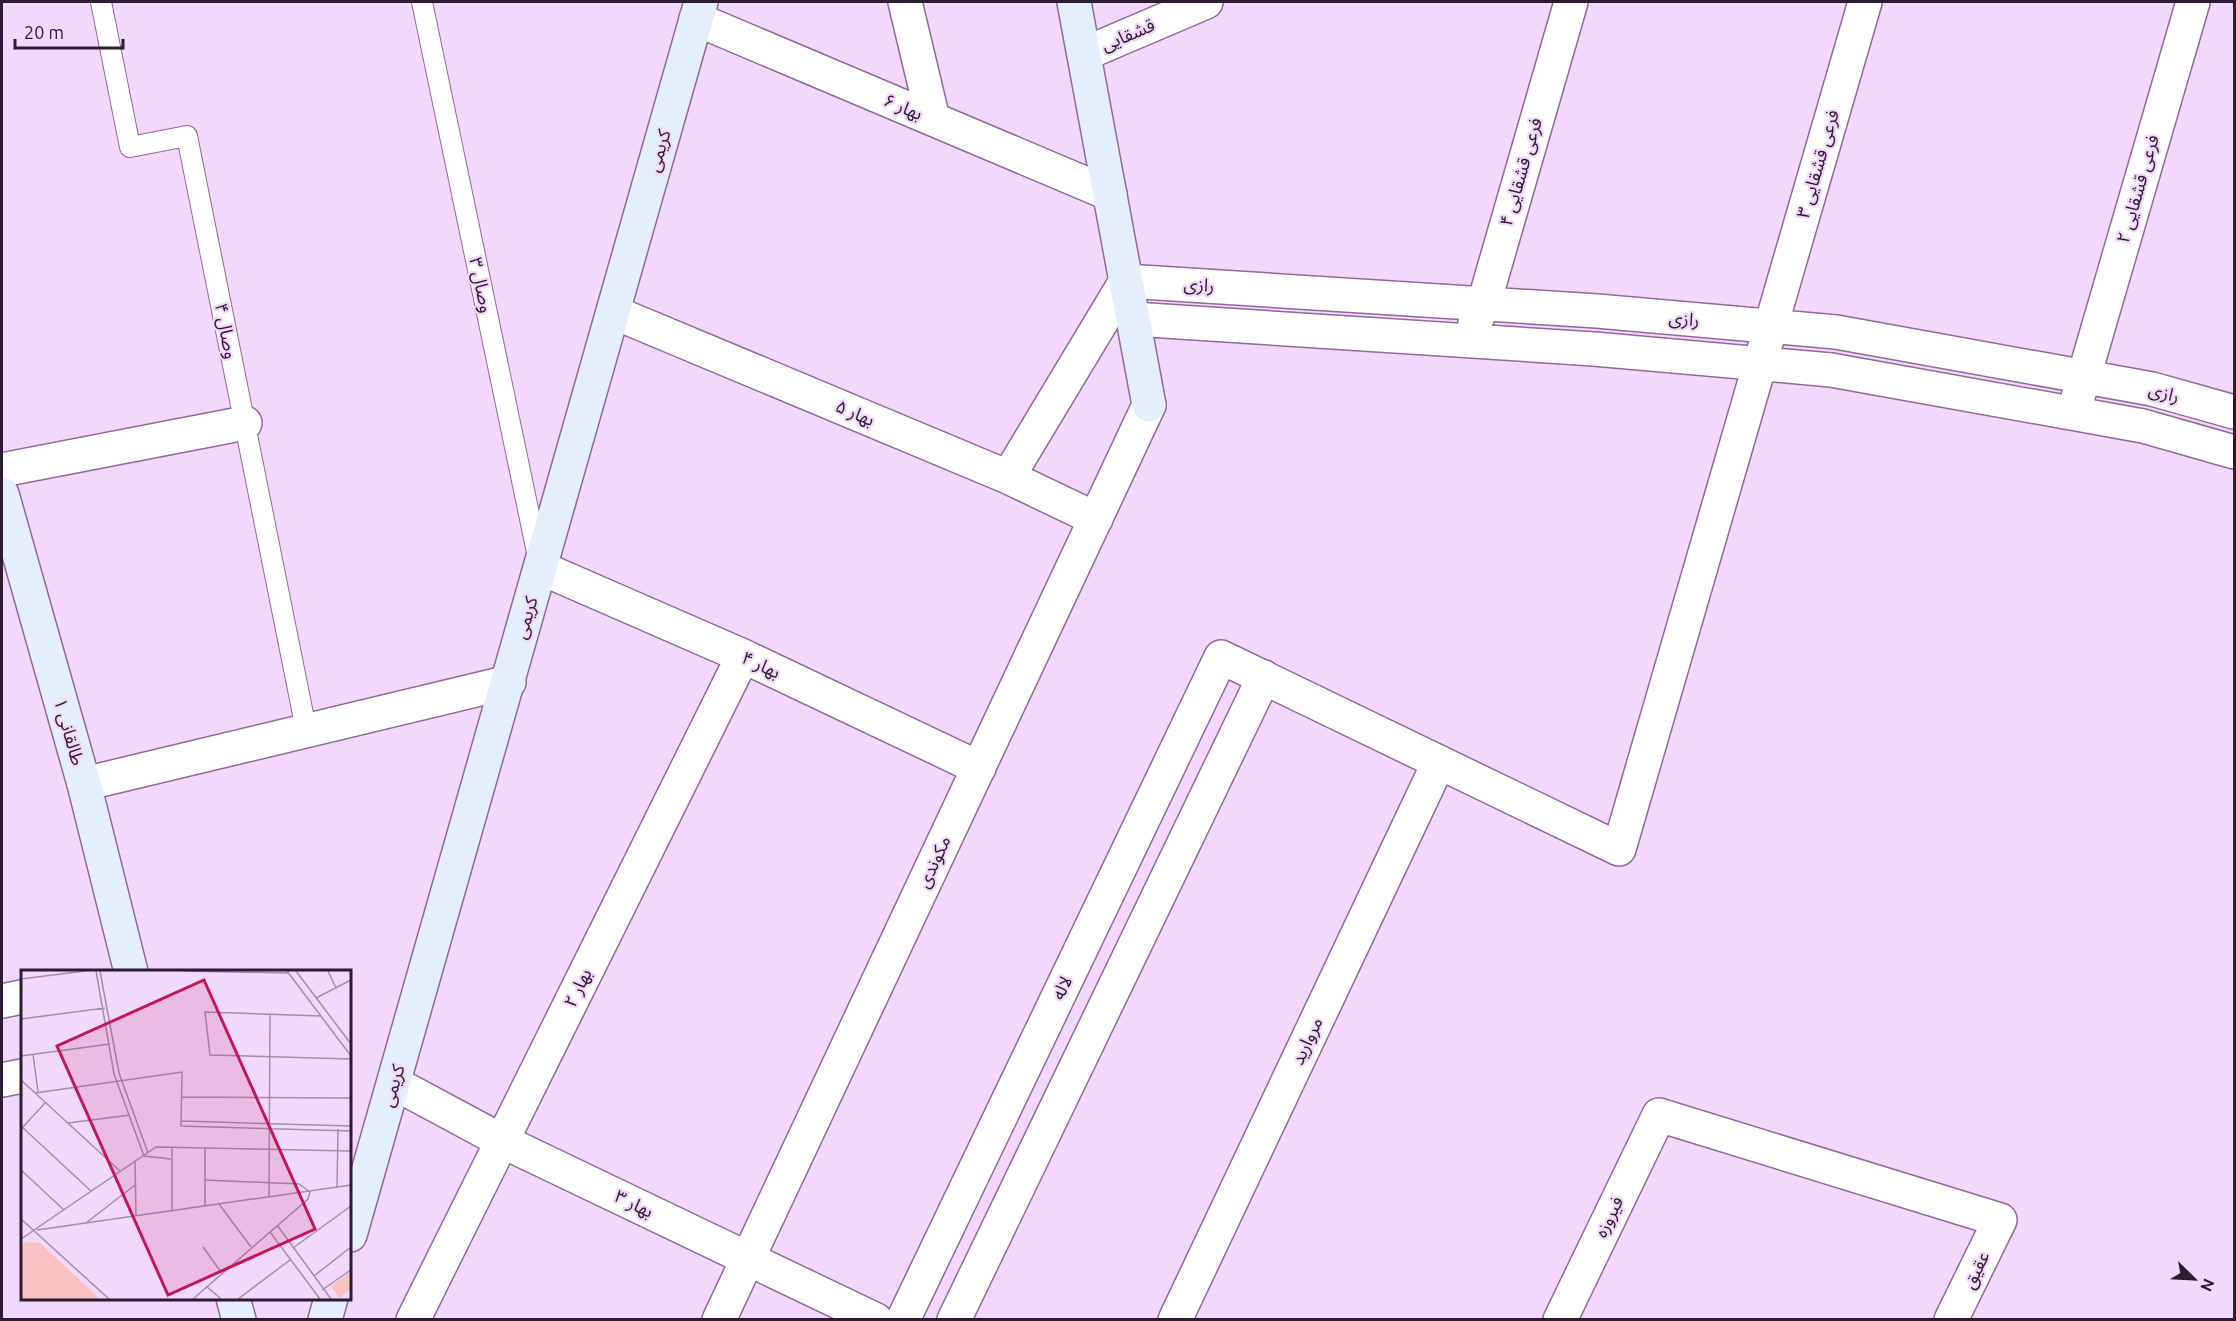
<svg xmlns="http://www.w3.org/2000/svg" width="2236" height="1321" font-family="Ubuntu,'Noto Sans Arabic',sans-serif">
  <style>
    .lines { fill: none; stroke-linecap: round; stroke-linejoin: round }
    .lane-casing { stroke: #90699d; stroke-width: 22 }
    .street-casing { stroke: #90699d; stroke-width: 36 }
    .secondary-casing { stroke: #90699d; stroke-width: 36 }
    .lane { stroke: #fff; stroke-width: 20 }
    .street { stroke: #fff; stroke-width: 33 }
    .secondary { stroke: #e5eefb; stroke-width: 33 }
    .labels { text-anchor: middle; stroke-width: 4.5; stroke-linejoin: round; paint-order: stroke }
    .street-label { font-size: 18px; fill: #2c1c31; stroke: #f2d8fb }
    .inset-road { fill: none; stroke: #a38daa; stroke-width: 1.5 }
    .view { fill: #c2185b; fill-opacity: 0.15; stroke: #c2185b; stroke-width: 3 }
    .inset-edge { fill: none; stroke: #2c1c31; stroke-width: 3 }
  </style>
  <rect width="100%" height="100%" fill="#f2d8fb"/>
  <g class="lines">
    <g class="lane-casing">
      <path id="lane" d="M101,2L130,147L187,136L306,729
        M422,2L538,557"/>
    </g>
    <g class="street-casing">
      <path id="street" d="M905,2L933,119
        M696,19L1110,194
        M1084,54L1206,2
        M613,312L1008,477L1096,519
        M1133,319L1594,349L1831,370L2143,426L2234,452
        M1475,323L1484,303L1571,2
        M2078,397L2193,2
        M2,470L245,423
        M1008,477L1126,281L1597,311L1836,332L2152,389L2234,412
        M541,568L743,656L979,768
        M84,784L509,682
        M2,1001L22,997
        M2,1080L22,1076
        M394,1083L502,1141L876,1320
        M413,1320L743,656
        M719,1320L1149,405
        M903,1320L1221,657L1619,849L1865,2
        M954,1320L1264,677
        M1175,1320L1439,762
        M1560,1320L1659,1115L2000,1220L1951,1320"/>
    </g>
    <g class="secondary-casing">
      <path id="secondary" d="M1074,2L1149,405
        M2,494L84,784L131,972
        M350,1235L701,2
        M233,1298L239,1320
        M325,1320L331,1298"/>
    </g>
    <use href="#lane" class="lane"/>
    <use href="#street" class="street"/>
    <use href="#secondary" class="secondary"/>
  </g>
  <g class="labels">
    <g class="street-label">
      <text transform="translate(1128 35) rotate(-23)" y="6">قشقایی</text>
      <text transform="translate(903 107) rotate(23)" y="6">بهار ۶</text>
      <text transform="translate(659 151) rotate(-74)" y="6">کریمی</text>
      <text transform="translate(1818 164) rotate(-74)" y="6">فرعی قشقایی ۳</text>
      <text transform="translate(1521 172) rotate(-74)" y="6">فرعی قشقایی ۴</text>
      <text transform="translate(2138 189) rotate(-74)" y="6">فرعی قشقایی ۲</text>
      <text transform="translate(481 285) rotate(78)" y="6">وصال ۳</text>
      <text transform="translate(1199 285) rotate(4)" y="6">رازی</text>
      <text transform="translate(1684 319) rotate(5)" y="6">رازی</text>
      <text transform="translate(226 331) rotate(79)" y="6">وصال ۴</text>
      <text transform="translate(2164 393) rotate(15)" y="6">رازی</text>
      <text transform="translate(855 413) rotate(23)" y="6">بهار ۵</text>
      <text transform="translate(526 618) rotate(-74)" y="6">کریمی</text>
      <text transform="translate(761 665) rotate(25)" y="6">بهار ۴</text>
      <text transform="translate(69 732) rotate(74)" y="6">طالقانی ۱</text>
      <text transform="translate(934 862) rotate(-65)" y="6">مکوندی</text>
      <text transform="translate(578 988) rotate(-64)" y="6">بهار ۲</text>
      <text transform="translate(1062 988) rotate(-64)" y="6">لاله</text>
      <text transform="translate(1307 1041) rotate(-65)" y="6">مروارید</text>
      <text transform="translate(393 1086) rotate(-74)" y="6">کریمی</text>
      <text transform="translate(634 1204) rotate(26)" y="6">بهار ۳</text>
      <text transform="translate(1609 1217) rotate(-64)" y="6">فیروزه</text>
      <text transform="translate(1976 1270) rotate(-64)" y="6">عقیق</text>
    </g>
  </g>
  <g transform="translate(21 970)">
    <rect width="330" height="330" fill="#f2d8fb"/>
    <path d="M5,272L19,273L79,329H0V277ZM330,302V319L318,328L310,316Z" fill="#fac2c2"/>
    <path class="inset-road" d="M75,1L93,104L123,186L150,189M79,1L98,103L127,183M162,1L268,3M266,1L330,86M275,1L330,74M307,1L315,18M0,9L64,1M295,28L330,10M300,46L184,42L189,85L330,89M0,49L84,38M12,84L17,122M0,86L89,74M0,110L99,201M14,123L161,102L160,156L330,161M161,127L330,128M160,151L330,156M47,153L109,145M0,156L70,221M0,159L25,132M151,177V241M114,192L115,246M0,200L43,240M316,218L317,159M248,227L249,44M198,234L230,277M184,236V178M0,249L88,329M65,253L114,215M256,255L310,329M16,260L330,215M249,262L299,329M0,269L135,177L330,181M182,277L200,302M272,278L330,236M293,306L330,277M185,316L200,329M301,320L330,300M172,329L287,229L289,222L278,214L183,210M217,329L269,290"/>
    <path class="view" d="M183,10L294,259L147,325L36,76Z"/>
    <rect width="330" height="330" class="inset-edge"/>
  </g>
  <rect width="2236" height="1321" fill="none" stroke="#2c1c31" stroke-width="6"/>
  <g transform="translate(2194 1279) rotate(114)" stroke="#f2d8fb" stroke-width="4.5" paint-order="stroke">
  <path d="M0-4.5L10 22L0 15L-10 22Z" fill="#2c1c31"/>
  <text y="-9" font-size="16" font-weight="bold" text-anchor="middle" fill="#2c1c31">N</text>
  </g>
  <path d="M15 39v9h108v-9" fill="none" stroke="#2c1c31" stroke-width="3"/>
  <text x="24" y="39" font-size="18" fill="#2c1c31" stroke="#f2d8fb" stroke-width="4.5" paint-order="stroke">20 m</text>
</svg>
